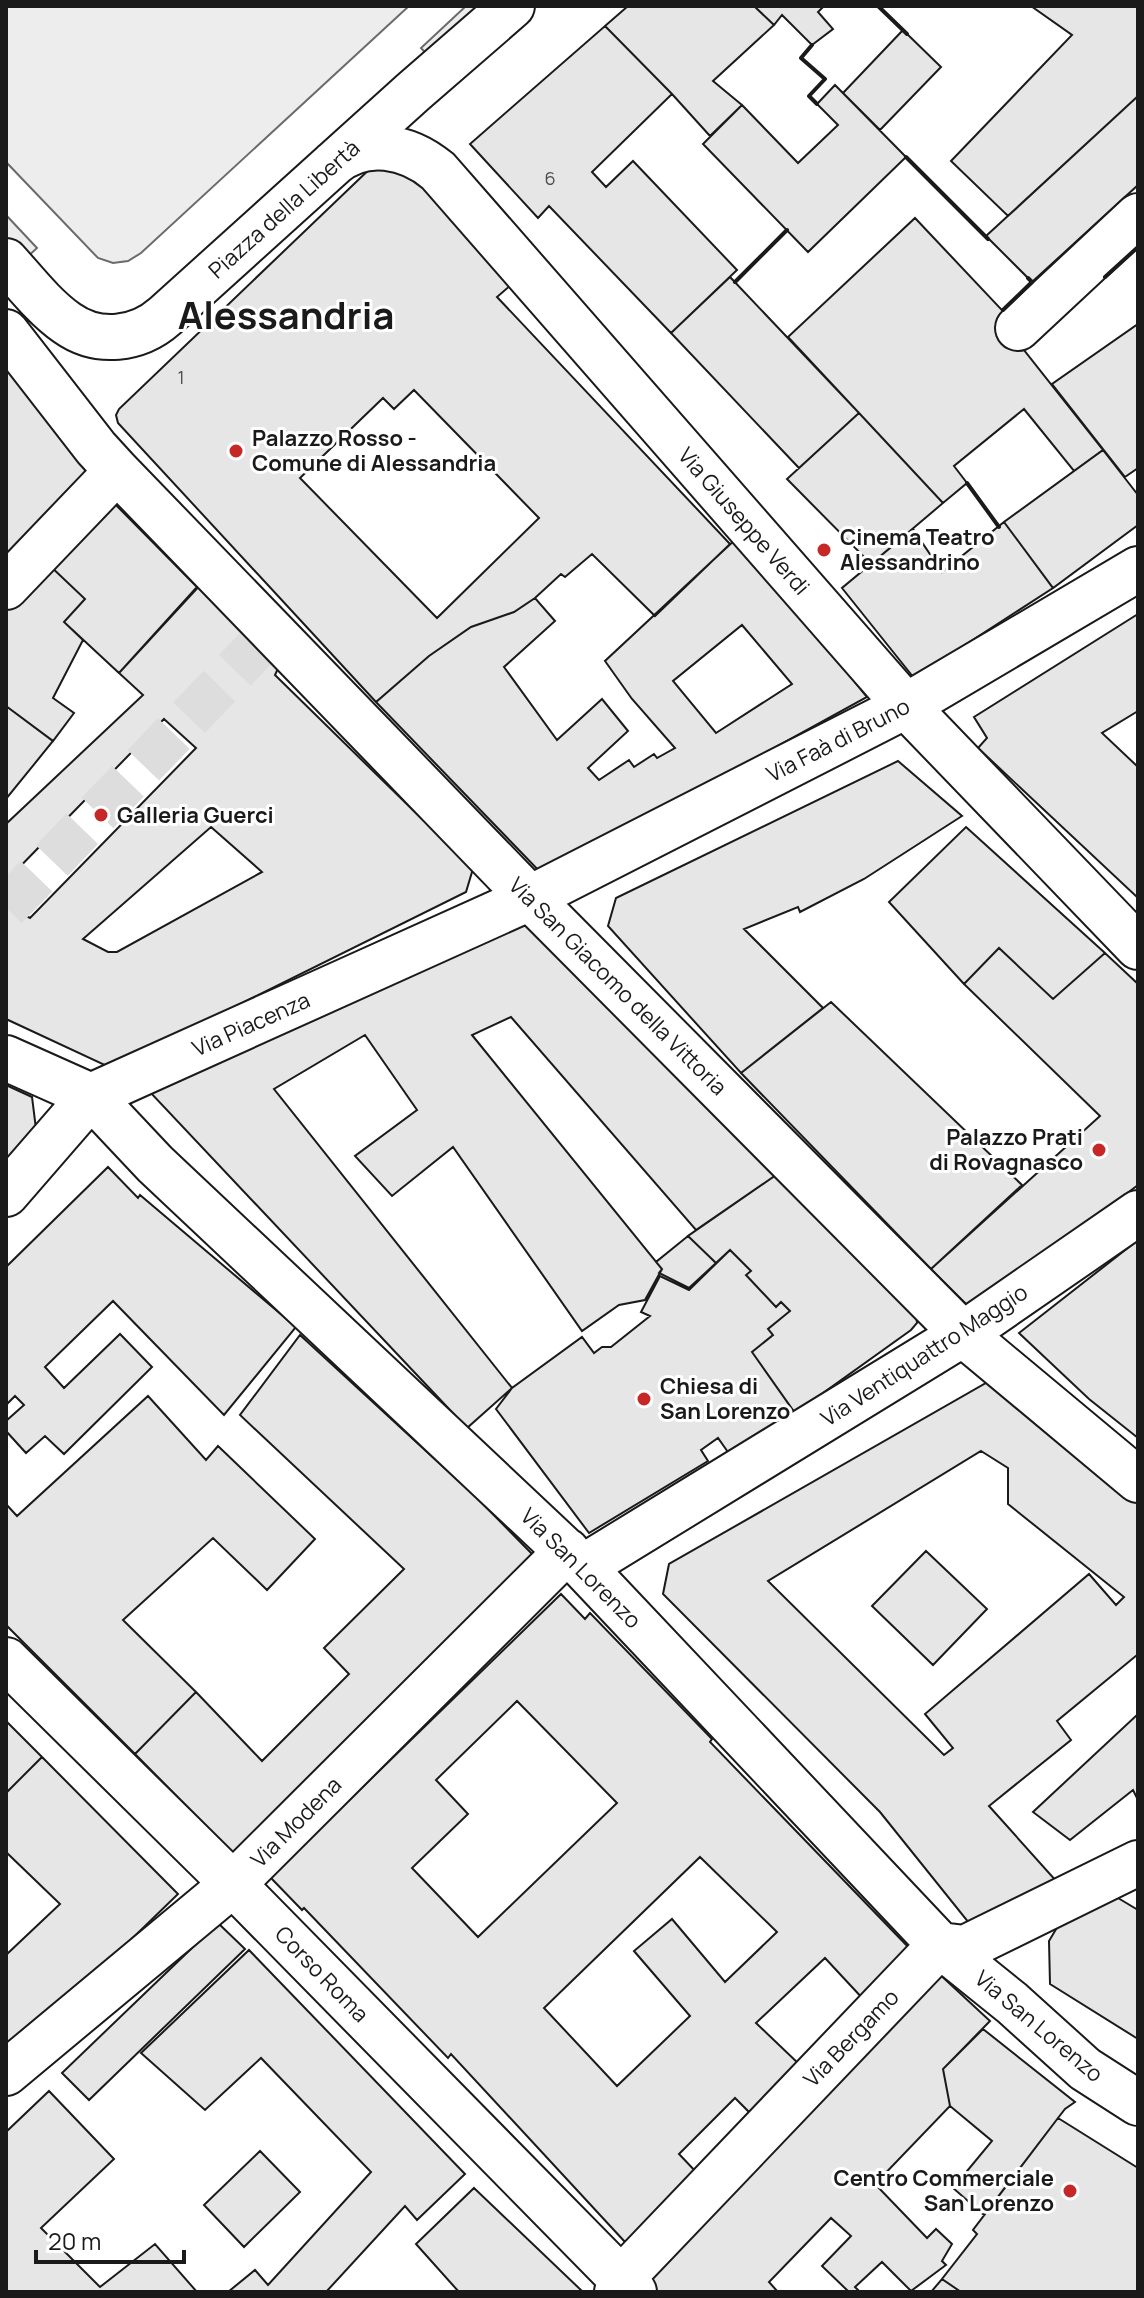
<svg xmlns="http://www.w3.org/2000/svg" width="1144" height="2298" font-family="Manrope,sans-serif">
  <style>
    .built { fill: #ededed; stroke: #6a6a6a; stroke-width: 2 }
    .building { fill: #e6e6e6; stroke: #1a1a1a; stroke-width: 2; fill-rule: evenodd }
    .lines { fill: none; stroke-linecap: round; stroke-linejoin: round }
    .minor-tunnel { stroke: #ddd; stroke-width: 44; stroke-dasharray: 44 22; stroke-linecap: butt }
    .minor-casing { stroke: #1a1a1a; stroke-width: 48 }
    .minor { stroke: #fff; stroke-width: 44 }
    .wall { stroke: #1a1a1a; stroke-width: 4 }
    .poi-dot { fill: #c62828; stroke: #fff; stroke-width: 3 }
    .labels { text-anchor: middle; stroke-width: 6; stroke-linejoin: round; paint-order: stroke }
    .number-label { font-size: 18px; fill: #4d4d4d }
    .street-label { font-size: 22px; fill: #1a1a1a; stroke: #fff }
    .poi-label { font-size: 22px; font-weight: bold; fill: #1a1a1a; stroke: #fff; text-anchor: start }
    .town-label { font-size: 38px; font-weight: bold; fill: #1a1a1a; stroke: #fff }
  </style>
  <rect width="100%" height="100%" fill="#fff"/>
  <path class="built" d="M6,6H409L141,253L128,261L113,263L98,258L6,162Z
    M466,6H492L433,61L421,48Z
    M6,215L37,248L24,260L6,240Z"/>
  <path class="building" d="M628,6H754L774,25L713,81L742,105L710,136L672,94L605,26Z
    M754,6H824L818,12L833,29L812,45L782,15L774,25Z
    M1031,6H1138V96L1008,216L951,161L1072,35Z
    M605,26L672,94L592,172L606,187L633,161L737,270L671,333L549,206L538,218L470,144Z
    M903,30L941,67L880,130L843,93Z
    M835,85L906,157L808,252L703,144L742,105L798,163L838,125L817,104Z
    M1138,96V185L1032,282L986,236Z
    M398,160L512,284L497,297L730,544L655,616L592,554L565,577L561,574L535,598L514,612L471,627L429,656L376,702L118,423L116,415L119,409L377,162ZM414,390L539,518L437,618L300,478L383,398L394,409Z
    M915,218L1032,342L1024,350L1103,450L1074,471L1024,409L954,466L967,483L943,503L788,337Z
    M730,277L859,413L799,468L671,333Z
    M1138,324V468L1125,477L1052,384Z
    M6,365L96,466L6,563Z
    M859,413L943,503L871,564L787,479Z
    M1103,450L1138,495V525L1053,588L1004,522Z
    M108,497L197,587L119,673L64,622L85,599L47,563Z
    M1004,522L1053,588L914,678L842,588L913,529L942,572Z
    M738,537L867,697L543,875L376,702L429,656L471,627L514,612L535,598L555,621L504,667L557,740L602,699L628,731L588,768L599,780L629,760L634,767L654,754L657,758L675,748L632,699L605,661ZM742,625L792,684L716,733L673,681Z
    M47,563L85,599L64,622L83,640L53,698L74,713L53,741L6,706V608Z
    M202,583L280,664L275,675L423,820L428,816L475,862L466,892L111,1068L6,1019V824L143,695L119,673ZM211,827L262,872L117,952H108L83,939Z
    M1138,614V711L1102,733L1138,767V898L978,748L987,738L974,717Z
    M6,706L53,741L6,799Z
    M164,719L196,748L30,918L6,905V881Z
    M898,761L962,816L864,879L800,912L798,907L744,929L823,1008L741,1073L608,926L616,898Z
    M966,827L1105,953L1053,999L999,948L964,984L889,902Z
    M529,917L776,1175L696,1230L511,1017L472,1035L662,1269L645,1300L619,1305L582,1331L453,1147L392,1196L355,1156L417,1110L365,1035L274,1089L512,1388L467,1428L148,1090L241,1053Z
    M999,948L1053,999L1105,953L1138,984V1185L972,1310L931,1269L1100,1116L964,984Z
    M831,1002L1022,1185L931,1269L741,1073Z
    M6,1085L32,1097L37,1137L6,1168Z
    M108,1167L138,1198L140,1195L296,1327L224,1415L113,1301L45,1367L64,1388L120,1334L152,1367L64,1454L45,1436L26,1453L6,1431V1421L24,1405L15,1396L6,1405V1267Z
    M776,1175L916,1314L917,1323L911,1330L795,1413L752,1352L773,1335L768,1329L790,1311L781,1302L776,1307L746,1275L751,1271L730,1250L716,1263L688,1236Z
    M688,1236L716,1263L689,1288L659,1273L662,1269L656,1262Z
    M1138,1240V1438L1089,1399L1019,1333Z
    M730,1250L751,1271L746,1275L776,1307L781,1302L790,1311L768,1329L773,1335L752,1352L795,1413L730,1455L718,1438L701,1450L708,1461L589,1533L496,1409L512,1388L582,1337L594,1353L602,1347H611L650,1316L641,1312L660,1276L689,1290Z
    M300,1335L476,1497L536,1558L234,1854L135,1754L196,1692L262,1761L349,1674L324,1648L404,1569L240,1415Z
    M993,1379L1138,1500V1657L1137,1655L1057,1721L1071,1740L989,1806L1058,1883L977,1933L880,1812L663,1594L669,1564ZM981,1451L1008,1468V1504L1124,1597L1116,1605L1089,1574L925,1714L953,1748L944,1755L768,1581Z
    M148,1396L206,1460L218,1446L315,1539L267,1590L213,1538L123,1620L196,1692L135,1754L6,1625V1504L17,1516Z
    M926,1551L987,1609L933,1665L872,1606Z
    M561,1594L585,1619L590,1613L712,1739L710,1742L914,1953L865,2001L825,1958L756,2023L799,2064L751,2114L735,2098L679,2154L698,2174L625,2242L451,2054L448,2058L304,1908L302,1910L270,1877ZM517,1701L617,1803L478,1937L412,1868L468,1814L436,1780ZM700,1857L777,1932L725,1982L672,1919L634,1951L690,2016L617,2086L544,2008Z
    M1138,1714V1800L1133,1790L1070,1840L1033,1812Z
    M6,1721L42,1757L6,1793Z
    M42,1757L178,1894L6,2061V1955L60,1904L6,1852V1793Z
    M1108,1892L1138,1910V2039L1050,1984L1049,1941L1068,1909Z
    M218,1923L245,1949L89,2100L62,2073Z
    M249,1950L465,2174L417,2220L405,2206L326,2292H228L255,2270L268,2285L371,2172L261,2058L205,2110L141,2053Z
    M935,1970L990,2021L943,2069L950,2106L875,2184L927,2238L936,2229L952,2244L942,2261L946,2265L911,2291L882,2262L855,2287L860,2292H849L822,2266L851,2236L831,2218L769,2282L778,2292H658L645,2280Z
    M983,2029L1075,2102L1065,2109L1058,2118L984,2215L953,2188L992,2141L950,2106L943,2069Z
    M49,2091L114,2159L41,2228L100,2287L155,2244L197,2292H6V2132Z
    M1058,2118L1138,2168V2292H961L942,2279L977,2234L973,2230Z
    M260,2151L300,2192L244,2247L204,2205Z
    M474,2188L583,2292H459L416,2244Z
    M942,2279L961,2292H931Z"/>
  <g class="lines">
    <path class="minor-tunnel" d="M6,908L260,644"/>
    <g class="minor-casing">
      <path id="minor" d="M333,164C365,137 408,146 438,171L906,706L1138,947
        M6,261C25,282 44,307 67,323C98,345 138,340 165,316L413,92L512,6
        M1018,328L1138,216
        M6,332L96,448L117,471L530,898L963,1334L1138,1480
        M6,587L117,471
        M6,1058L91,1096L155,1164L583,1567L940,1945L1012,2003L1085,2069L1138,2103
        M6,1194L91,1096L530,898L906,706L1138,569
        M583,1567L963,1334L1138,1213
        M6,1660L233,1884L634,2292
        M6,2073L233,1884L567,1551
        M617,2292L621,2279L940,1945L965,1948L1138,1863"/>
    </g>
    <use href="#minor" class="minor"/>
    <path class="wall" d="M878,6L907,34
      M812,45L801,58L825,79L809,96L817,104
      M906,157L988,239
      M1105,277L1138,247
      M735,282L787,230
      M1003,310L1032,282L1028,278
      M967,483L999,527"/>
  </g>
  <g class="poi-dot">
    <circle cx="236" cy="451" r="8"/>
    <circle cx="824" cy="550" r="8"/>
    <circle cx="101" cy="815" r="8"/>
    <circle cx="1099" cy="1150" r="8"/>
    <circle cx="644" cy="1399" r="8"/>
    <circle cx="1070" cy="2191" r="8"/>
  </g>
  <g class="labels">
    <g class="number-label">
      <text x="550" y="185">6</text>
      <text x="181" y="384">1</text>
    </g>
    <g class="street-label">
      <text transform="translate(284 209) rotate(-42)" y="8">Piazza della Libertà</text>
      <text transform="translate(744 521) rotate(49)" y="8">Via Giuseppe Verdi</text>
      <text transform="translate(838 740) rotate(-27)" y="8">Via Faà di Bruno</text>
      <text transform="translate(618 986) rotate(45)" y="8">Via San Giacomo della Vittoria</text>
      <text transform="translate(251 1024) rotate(-24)" y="8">Via Piacenza</text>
      <text transform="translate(924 1355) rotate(-33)" y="8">Via Ventiquattro Maggio</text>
      <text transform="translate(581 1568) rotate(45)" y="8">Via San Lorenzo</text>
      <text transform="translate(296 1822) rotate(-45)" y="8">Via Modena</text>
      <text transform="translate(322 1974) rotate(46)" y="8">Corso Roma</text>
      <text transform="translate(1039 2026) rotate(40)" y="8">Via San Lorenzo</text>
      <text transform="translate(851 2038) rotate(-46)" y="8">Via Bergamo</text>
    </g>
    <g class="poi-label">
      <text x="252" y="446">Palazzo Rosso -<tspan x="252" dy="25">Comune di Alessandria</tspan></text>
      <text x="840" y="545">Cinema Teatro<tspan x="840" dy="25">Alessandrino</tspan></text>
      <text x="117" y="823">Galleria Guerci</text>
      <text x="1083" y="1145" text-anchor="end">Palazzo Prati<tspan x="1083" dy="25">di Rovagnasco</tspan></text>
      <text x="660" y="1394">Chiesa di<tspan x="660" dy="25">San Lorenzo</tspan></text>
      <text x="1054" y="2186" text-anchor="end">Centro Commerciale<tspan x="1054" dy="25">San Lorenzo</tspan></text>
    </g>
    <g class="town-label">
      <text x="286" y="329">Alessandria</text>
    </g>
  </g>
  <rect width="1144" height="2298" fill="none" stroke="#1a1a1a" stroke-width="16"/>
  <path d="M36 2250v12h148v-12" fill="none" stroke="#1a1a1a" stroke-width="4"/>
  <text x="48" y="2250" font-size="24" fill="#1a1a1a" stroke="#ffffff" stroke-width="6" paint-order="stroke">20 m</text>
</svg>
